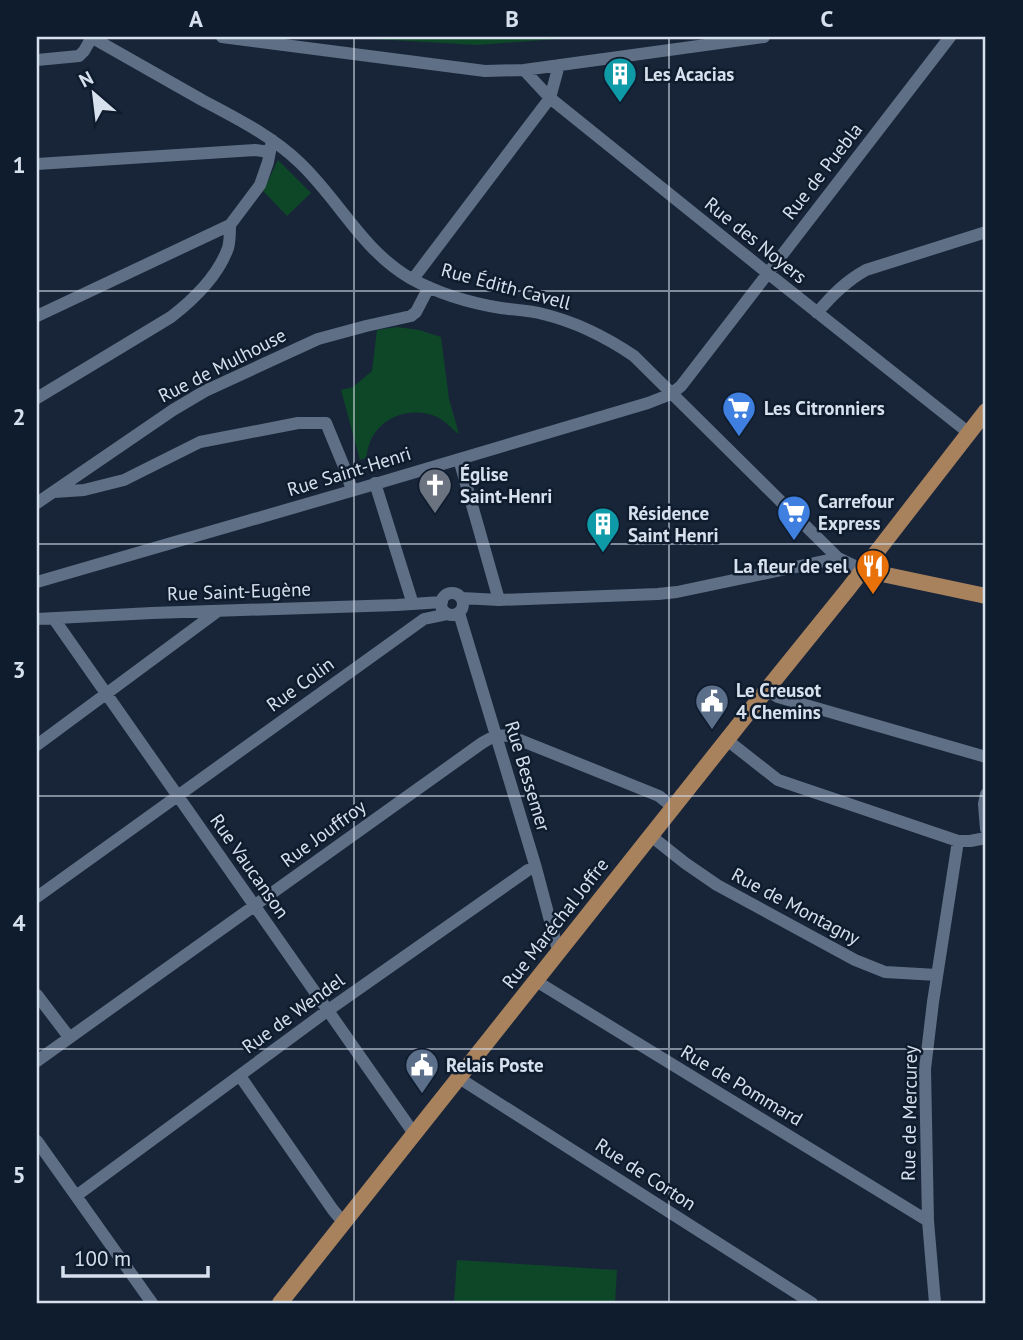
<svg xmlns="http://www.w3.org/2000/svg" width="1023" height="1340" font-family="'PT Sans',sans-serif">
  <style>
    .green { fill: #0e4728 }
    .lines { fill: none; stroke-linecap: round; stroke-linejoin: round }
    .minor { stroke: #5f6f85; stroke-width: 12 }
    .major { stroke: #a8815d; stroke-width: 16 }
    .grid { fill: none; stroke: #d7e0ed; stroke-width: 2; stroke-opacity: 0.55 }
    .labels { text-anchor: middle; stroke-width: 5; stroke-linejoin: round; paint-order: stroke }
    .poi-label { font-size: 19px; font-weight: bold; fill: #d7e0ed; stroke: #0f1c2e; text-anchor: start }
    .street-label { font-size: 19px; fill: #d7e0ed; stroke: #0f1c2e }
    .neatline { fill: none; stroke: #d7e0ed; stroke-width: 2.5 }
    .grid-label { font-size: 23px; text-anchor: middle; font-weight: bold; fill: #d7e0ed }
  </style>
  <rect width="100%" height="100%" fill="#182538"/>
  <path class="green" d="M337,37H585L477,45Z
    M278,160L311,193L287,216L263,191Z
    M397,327L419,330L441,337L449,399L459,434C451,429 446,421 437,417C412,406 381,416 370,442C368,447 367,453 366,458L360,460L341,390L353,387L372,371L377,330Z
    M457,1260L617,1270L615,1303H454Z"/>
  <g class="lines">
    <path class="minor" d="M91,37C128,58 165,79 202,100C236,118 272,136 300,163C339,200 362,250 410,278C437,293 470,303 501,308C514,310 529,310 543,314C576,322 606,337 634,356L838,558L863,570
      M222,37L485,71L524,70L764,37
      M37,60L79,56L84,51L92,37
      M524,70L550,98L765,271L969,433
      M37,164L255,150L270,152
      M413,279L550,98L559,65
      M817,313C832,295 846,281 866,270L986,232
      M37,316L230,225L260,185L268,162L272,140
      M37,398L171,317C193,300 218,276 228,248C230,241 230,233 230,225
      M459,459L499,600
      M375,483L411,598V604
      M54,492L84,490L124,480L200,442L298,423H326L345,469L352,490
      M37,503L173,410L205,391L318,339L366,326L411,316L416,312L429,287
      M37,582L365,487L648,403L671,394L681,386L950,37
      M441 604a11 11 0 1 1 22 0a11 11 0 1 1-22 0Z
      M462,598L499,600L658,594L677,592L838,558
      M459,613L536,868L557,947L560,950
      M37,619L152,613L397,605L442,602
      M54,619L415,1135
      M766,690L778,697L986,757
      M727,740L778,780L958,841H970L986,838
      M37,745L218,611
      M986,794L984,804L986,829
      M651,836L685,863L717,885L855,960L885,972L937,975
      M37,897L424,619L448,614
      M536,981L928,1221
      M37,995L69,1037
      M37,1061L482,743C492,737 498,734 510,736L659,796L674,808
      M240,1076L333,1210L344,1223
      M459,1078L812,1303
      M37,1141L152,1303
      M76,1196L327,1011L528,870L536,868
      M935,1303L928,1221L925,1069L933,1002L958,841"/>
    <path class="major" d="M863,570L986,596
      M280,1303L760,698L848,589L986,411"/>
  </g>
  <path class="grid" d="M354,37V1303M669,37V1303M37,291H986M37,544H986M37,796H986M37,1049H986"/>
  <defs>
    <g id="building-pin" transform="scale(1.75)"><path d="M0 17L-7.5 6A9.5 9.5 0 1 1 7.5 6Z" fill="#0f9aa8" stroke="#0f1c2e"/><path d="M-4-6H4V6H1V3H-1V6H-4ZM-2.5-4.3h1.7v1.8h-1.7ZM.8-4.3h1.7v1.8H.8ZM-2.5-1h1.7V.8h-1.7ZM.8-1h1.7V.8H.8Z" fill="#fff"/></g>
    <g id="supermarket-pin" transform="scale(1.75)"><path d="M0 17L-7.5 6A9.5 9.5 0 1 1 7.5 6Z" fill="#3f7fe0" stroke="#0f1c2e"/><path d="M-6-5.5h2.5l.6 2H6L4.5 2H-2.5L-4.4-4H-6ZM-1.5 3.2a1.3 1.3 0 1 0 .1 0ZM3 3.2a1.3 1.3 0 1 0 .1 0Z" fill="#fff"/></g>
    <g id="church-pin" transform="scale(1.75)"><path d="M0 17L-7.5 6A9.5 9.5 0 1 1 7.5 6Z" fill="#6b7280" stroke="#0f1c2e"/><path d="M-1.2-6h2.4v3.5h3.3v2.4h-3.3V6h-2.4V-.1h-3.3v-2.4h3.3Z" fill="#fff"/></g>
    <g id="restaurant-pin" transform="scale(1.75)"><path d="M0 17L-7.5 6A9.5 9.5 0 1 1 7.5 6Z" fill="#e8710a" stroke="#0f1c2e"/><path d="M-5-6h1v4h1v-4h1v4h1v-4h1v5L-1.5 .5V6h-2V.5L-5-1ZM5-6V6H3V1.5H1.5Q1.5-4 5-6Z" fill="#fff"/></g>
    <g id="civic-pin" transform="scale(1.75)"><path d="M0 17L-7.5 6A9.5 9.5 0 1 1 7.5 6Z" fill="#5c6f8a" stroke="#0f1c2e"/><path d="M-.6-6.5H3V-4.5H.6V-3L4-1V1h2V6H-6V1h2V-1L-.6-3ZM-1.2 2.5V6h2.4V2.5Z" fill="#fff"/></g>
  </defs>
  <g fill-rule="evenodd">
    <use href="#building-pin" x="620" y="74"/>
    <use href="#supermarket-pin" x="739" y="408"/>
    <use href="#church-pin" x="435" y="485"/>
    <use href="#supermarket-pin" x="794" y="512"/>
    <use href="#building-pin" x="603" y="524"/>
    <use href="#restaurant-pin" x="873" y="566"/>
    <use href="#civic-pin" x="712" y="701"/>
    <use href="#civic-pin" x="422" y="1065"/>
  </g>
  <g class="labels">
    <g class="poi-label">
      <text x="644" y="81">Les Acacias</text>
      <text x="764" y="415">Les Citronniers</text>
      <text x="460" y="481">Église<tspan x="460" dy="22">Saint-Henri</tspan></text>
      <text x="818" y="508">Carrefour<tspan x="818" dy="22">Express</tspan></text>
      <text x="628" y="520">Résidence<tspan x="628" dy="22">Saint Henri</tspan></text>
      <text x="848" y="573" text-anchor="end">La fleur de sel</text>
      <text x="736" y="697">Le Creusot<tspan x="736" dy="22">4 Chemins</tspan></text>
      <text x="446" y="1072">Relais Poste</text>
    </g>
    <g class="street-label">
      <text transform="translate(822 171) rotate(-52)" y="7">Rue de Puebla</text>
      <text transform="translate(756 240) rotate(39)" y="7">Rue des Noyers</text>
      <text transform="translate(506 286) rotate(15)" y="7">Rue Édith Cavell</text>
      <text transform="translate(222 365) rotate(-27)" y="7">Rue de Mulhouse</text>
      <text transform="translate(349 471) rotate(-17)" y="7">Rue Saint-Henri</text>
      <text transform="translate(239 591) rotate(-2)" y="7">Rue Saint-Eugène</text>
      <text transform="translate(300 684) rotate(-36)" y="7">Rue Colin</text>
      <text transform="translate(528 776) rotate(73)" y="7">Rue Bessemer</text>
      <text transform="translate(323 833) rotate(-36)" y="7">Rue Jouffroy</text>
      <text transform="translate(250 866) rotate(55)" y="7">Rue Vaucanson</text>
      <text transform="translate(796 906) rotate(28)" y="7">Rue de Montagny</text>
      <text transform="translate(555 923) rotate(-52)" y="7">Rue Maréchal Joffre</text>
      <text transform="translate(293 1013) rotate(-36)" y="7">Rue de Wendel</text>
      <text transform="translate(742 1085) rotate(31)" y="7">Rue de Pommard</text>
      <text transform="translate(909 1113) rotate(-89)" y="7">Rue de Mercurey</text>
      <text transform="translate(646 1174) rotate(33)" y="7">Rue de Corton</text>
    </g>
  </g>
  <rect width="1023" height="1340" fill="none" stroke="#0f1c2e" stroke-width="77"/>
  <g transform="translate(94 94) rotate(332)" stroke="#0f1c2e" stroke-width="5" paint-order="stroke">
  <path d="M0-5L12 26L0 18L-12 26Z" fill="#d7e0ed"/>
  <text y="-10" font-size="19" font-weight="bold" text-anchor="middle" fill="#d7e0ed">N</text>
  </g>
  <path d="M63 1266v10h145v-10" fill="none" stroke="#d7e0ed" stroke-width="3.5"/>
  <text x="74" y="1266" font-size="21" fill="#d7e0ed" stroke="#0f1c2e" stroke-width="5" paint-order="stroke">100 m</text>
  <rect x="38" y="38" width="946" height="1264" class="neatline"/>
  <g class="grid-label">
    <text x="196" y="27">A</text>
    <text x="512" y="27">B</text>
    <text x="827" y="27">C</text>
    <text x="19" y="173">1</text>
    <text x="19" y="425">2</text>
    <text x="19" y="678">3</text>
    <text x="19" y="931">4</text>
    <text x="19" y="1183">5</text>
  </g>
</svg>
